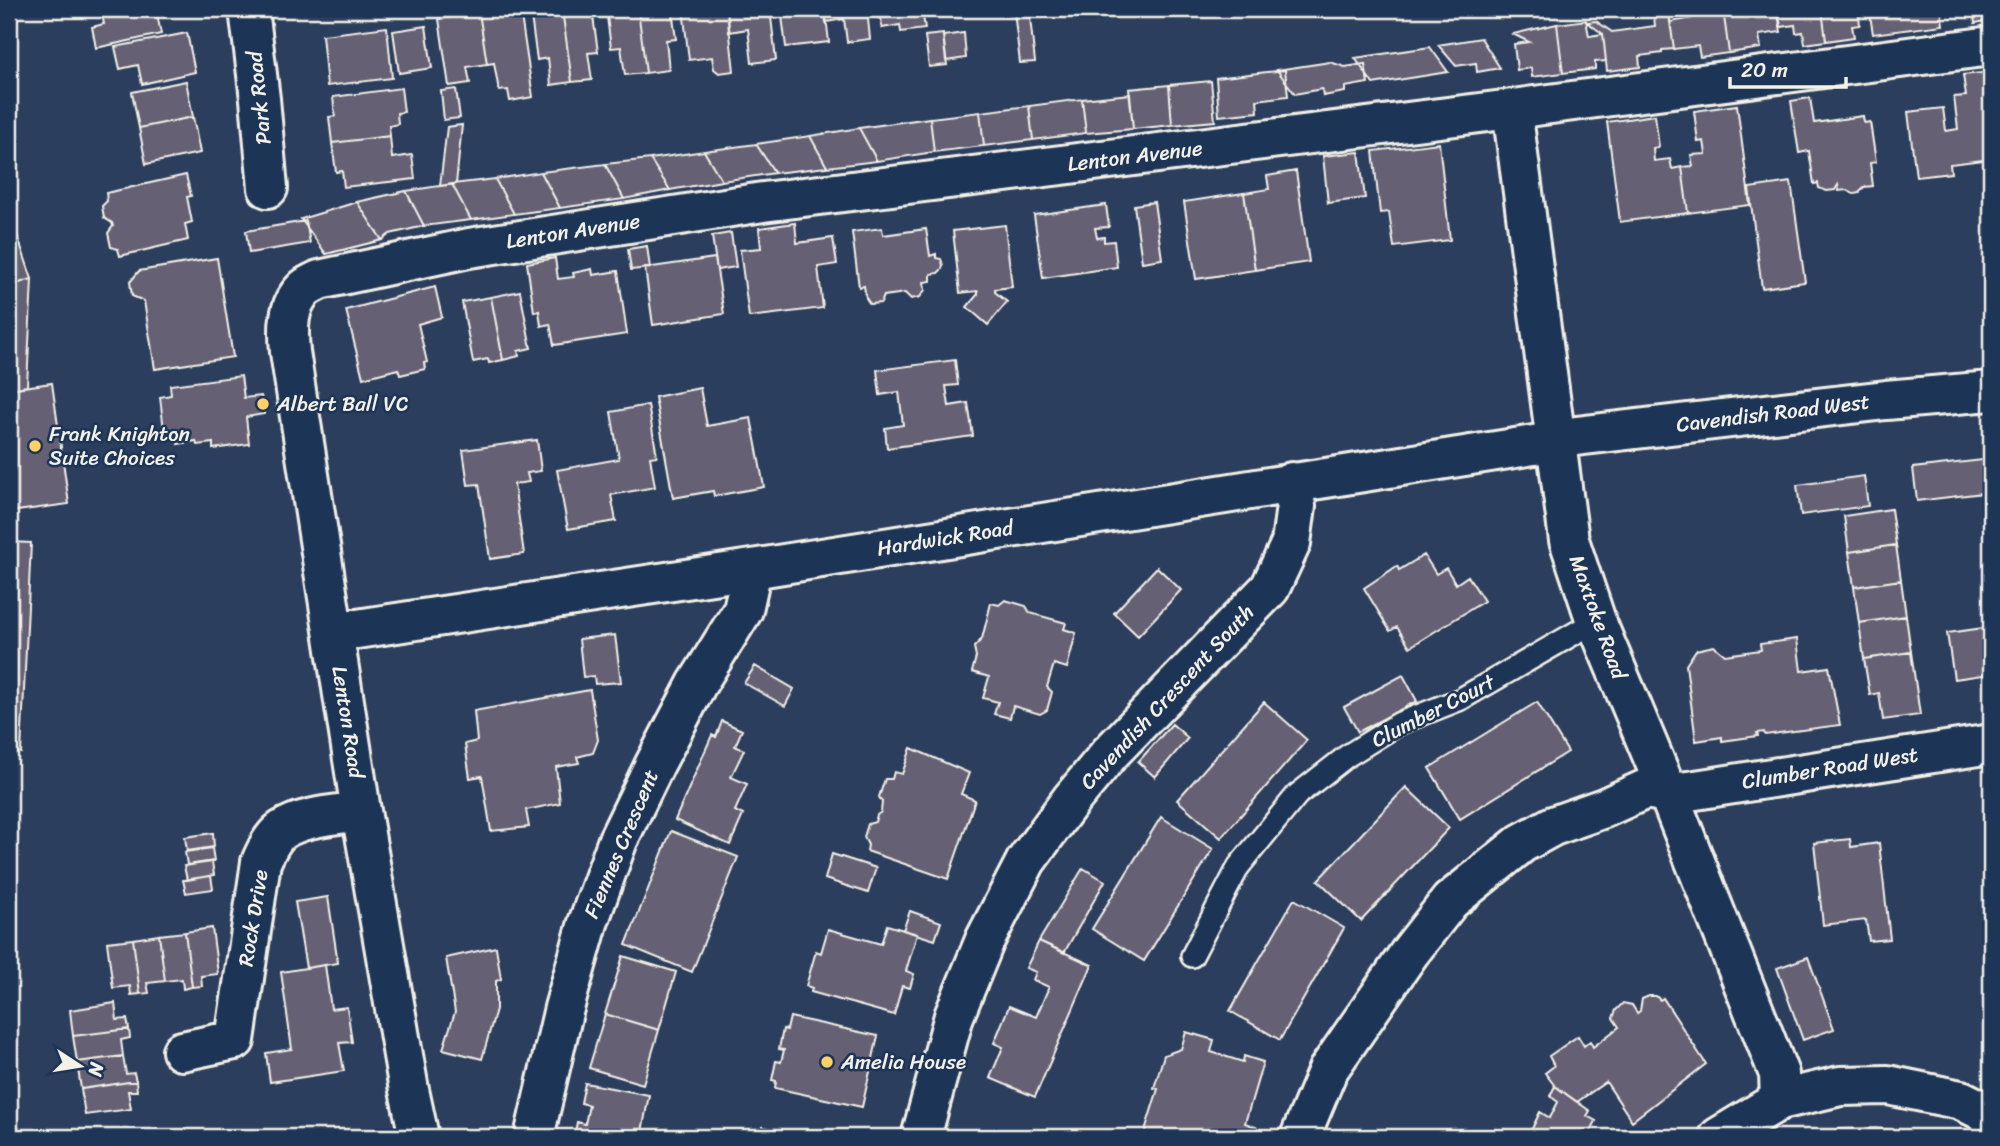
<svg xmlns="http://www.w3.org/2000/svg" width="2000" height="1146" font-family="Sriracha,sans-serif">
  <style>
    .park { fill: url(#park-tufts); stroke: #aab2ab; stroke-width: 2 }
    .building { fill: #666174; stroke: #f4f1e8; stroke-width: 2 }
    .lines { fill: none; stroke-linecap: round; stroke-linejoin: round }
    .lane-casing { stroke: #f4f1e8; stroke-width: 26 }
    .street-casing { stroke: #f4f1e8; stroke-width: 44 }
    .secondary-casing { stroke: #f4f1e8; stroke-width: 44 }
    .lane { stroke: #1d3557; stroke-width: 21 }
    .street { stroke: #1d3557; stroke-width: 38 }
    .secondary { stroke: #1d3557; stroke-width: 38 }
    .poi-dot { fill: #ffd166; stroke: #1d3557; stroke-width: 2.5 }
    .labels { text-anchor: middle; stroke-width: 5; stroke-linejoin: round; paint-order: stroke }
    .street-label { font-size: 21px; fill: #f4f1e8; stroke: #1d3557 }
    .poi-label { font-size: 21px; fill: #f4f1e8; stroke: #1d3557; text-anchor: start }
  </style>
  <defs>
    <pattern id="park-tufts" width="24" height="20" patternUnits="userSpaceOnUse" patternTransform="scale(1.75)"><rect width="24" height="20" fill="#5f736e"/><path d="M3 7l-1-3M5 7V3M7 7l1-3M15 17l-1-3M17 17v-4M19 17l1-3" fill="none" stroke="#535b58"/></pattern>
  </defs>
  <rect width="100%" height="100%" fill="#2c3e5d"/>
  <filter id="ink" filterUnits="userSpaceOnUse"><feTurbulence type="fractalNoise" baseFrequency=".0143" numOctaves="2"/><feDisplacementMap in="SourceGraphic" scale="14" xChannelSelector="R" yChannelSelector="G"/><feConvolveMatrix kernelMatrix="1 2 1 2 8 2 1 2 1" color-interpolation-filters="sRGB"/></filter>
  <g filter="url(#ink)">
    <path class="park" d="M1876,1128L1918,1134L1928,1137H1801L1841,1129Z"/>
    <path class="building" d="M101,9H156L161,34L96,48L92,27L104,24Z
      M503,9H520L533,97L510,101L508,90L499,91L494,63L487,64L479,12Z
      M530,9H562L572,82L551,85L548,58L537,60Z
      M562,9H592L598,52L588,53L592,80L572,82Z
      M606,9H638L646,73L625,75L621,47L611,48Z
      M638,9H672L676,39L666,40L669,70L646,73Z
      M683,9H727L734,71L719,73L714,69L712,57L689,60Z
      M727,9H770L776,60L752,63L748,29L729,32Z
      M781,9H825L829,42L786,47Z
      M825,9H867L870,39L847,42L844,19L826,22Z
      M877,9H922L925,29L901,32L900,25L882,28L881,17L878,18Z
      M958,9H1002V10L959,15Z
      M1029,9L1035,62L1020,63L1014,11Z
      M1074,9H1089L1090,16L1075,18Z
      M1692,9H1723L1729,53L1700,57L1698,46L1674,49L1670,22L1694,18Z
      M1723,9H1765L1766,15L1778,14L1781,32L1759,35L1761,48L1729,53Z
      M1778,9H1822L1826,41L1805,44L1803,32L1796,33L1795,25L1781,27Z
      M1822,9H1869L1870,15L1859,16L1860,25L1852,26L1854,37L1826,41Z
      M1869,9H1941L1943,25L1873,34Z
      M1965,9H1991V20L1975,23L1973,9L1965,10Z
      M479,12L487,64L467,67L470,83L449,86L439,19Z
      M1669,14L1674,49L1662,50V53L1639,56L1640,67L1607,71L1603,34L1587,22L1596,21L1612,32L1655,26L1654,16Z
      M1586,20L1589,36L1603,34L1606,61L1595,62V69L1563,73L1557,24Z
      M1557,24L1563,73L1532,77L1531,68L1517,70L1514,44L1529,42L1513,34Z
      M426,26L432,68L399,73L393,31Z
      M387,27L392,78L327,86L322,35Z
      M187,33L195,72L142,84L138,65L120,69L115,47Z
      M964,33L966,58L946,61L943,36Z
      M943,34L947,65L929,67L925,36Z
      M1481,38L1500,68L1477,72L1476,63L1456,66L1438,45Z
      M1430,47L1448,72L1373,84L1355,58Z
      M1330,62L1345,67L1365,64L1368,83L1345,87V92L1323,96L1322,89L1295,94L1277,70Z
      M1285,70L1288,96L1257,100L1258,112L1219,116L1216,78Z
      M1991,72V159L1950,164L1951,173L1916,177L1908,112L1943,108L1946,131L1958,129L1954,97L1966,96L1963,75Z
      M186,81L193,117L139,128L132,92Z
      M1211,81L1215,121L1172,125L1169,85Z
      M1169,85L1172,125L1133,129L1129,89Z
      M401,88L404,112L397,113L398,124L389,126L390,136L332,143L329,117L335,116L333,97Z
      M456,89L460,118L444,120L441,91Z
      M1130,94L1133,129L1086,133L1082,99Z
      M1810,98L1814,123L1863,116L1864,123L1870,122L1876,162L1870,163L1873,186L1864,187L1859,193L1854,194L1847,190L1839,191L1838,185L1835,190L1827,191L1819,188L1818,183L1814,184L1809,151L1799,153L1791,101Z
      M1082,99L1086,133L1033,140L1029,106Z
      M1737,105L1750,205L1688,213L1682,167L1693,166L1691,155L1706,154L1704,141L1698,142L1694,111Z
      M1029,106L1033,140L984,146L980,112Z
      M980,112L984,146L934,152L930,118Z
      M1655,115L1659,147L1653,148L1654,161L1670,159L1672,169L1682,167L1688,213L1620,222L1607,122Z
      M193,117L200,153L146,164L139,128Z
      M930,118L934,152L877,161L859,128Z
      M462,125L456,184L440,186L447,127Z
      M859,128L877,161L827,167L810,136Z
      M390,136L392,158L412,155L415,179L344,187L342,171L336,172L332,143Z
      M810,136L827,167L775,173L756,144Z
      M1439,143L1450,240L1394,247L1389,212L1380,213L1373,151Z
      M756,144L775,173L722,181L704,151Z
      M704,151L722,181L670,190L650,159Z
      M1359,152L1365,198L1328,203L1323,156Z
      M650,159L670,190L624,199L605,164Z
      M605,164L624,199L560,208L541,172Z
      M1296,171L1309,262L1255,270L1244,193L1269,189L1267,176Z
      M541,172L560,208L514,214L495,179Z
      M186,175L191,196L187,197L192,222L185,224L188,240L120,256L118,249L111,247L108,233L113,226L112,223L104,218L102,206L107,201L106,193Z
      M495,179L514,214L471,220L452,184Z
      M1791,182L1805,282L1762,288L1749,188Z
      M452,184L471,220L424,226L406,191Z
      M406,191L424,226L390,234L382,240L357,202Z
      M1244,193L1255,270L1196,279L1184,202Z
      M357,202L382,240L326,254L301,219Z
      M1154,202L1162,259L1142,262L1134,205Z
      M1106,205L1109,227L1095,228L1097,238L1104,237V242L1114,241L1117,267L1043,278L1034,215Z
      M9,211L32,279L9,286Z
      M306,221L310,243L249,253L246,231Z
      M795,223L797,243L833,238L837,264L818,267L823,308L749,317L740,250L761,248L759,228Z
      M1005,225L1012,287L995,289V292L1007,302L988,325L967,307L978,294V291L960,293L953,231Z
      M882,228L883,235L926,229L930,256L936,254V258L941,259L943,265L942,269L938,273L931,274V281L924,282L925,290L920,297L911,299L905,293L884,296L881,303L870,304L866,298L864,286L859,287L852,232Z
      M731,233L736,267L717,270L712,236Z
      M647,246L650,268L631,270L628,249Z
      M217,258L233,357L155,369L144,301L132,296L130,282L139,271Z
      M555,258L558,279L574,277L573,273L592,269L593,275L618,271L627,334L554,345L550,324L541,326L539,311L534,312L527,263Z
      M715,258L724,314L653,325L645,268Z
      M32,279L27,386L9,389V286Z
      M435,287L442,317L418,324L427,362L424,363L425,369L400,375L398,369L363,378L346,310Z
      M520,291L531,348L518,351L519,356L503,360L491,297Z
      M491,297L503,360L489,363L488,359L473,362L462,302Z
      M955,360L958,385L946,386L949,406L968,403L973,436L887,448L885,428L903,425L899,392L880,395L877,370Z
      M241,376L244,398L261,396L263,404L264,414L246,417L249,444L213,449V443L197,445L196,441L178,444L176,429L164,430L160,397L171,395L170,385Z
      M52,383L69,504L9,512V389Z
      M700,388L707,426L751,418L764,487L714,496L713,491L673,498L655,397Z
      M648,405L657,456L650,457L655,487L611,495L616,521L568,529L557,470L619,459L611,412Z
      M537,440L541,471L527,473L529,482L514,484L524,554L490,559L479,484L468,485L463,450Z
      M1991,459V492L1917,501L1913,468Z
      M1864,476L1868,506L1801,515L1797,485Z
      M1891,509L1896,545L1849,552L1844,516Z
      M9,542L31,543L21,753L9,752Z
      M1896,545L1901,580L1854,587L1849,552Z
      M1424,555L1436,574L1446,568L1456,584L1468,576L1484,601L1410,647L1397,627L1390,631L1364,588L1397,566L1399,570Z
      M1157,567L1181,590L1138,636L1114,613Z
      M1901,580L1906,616L1859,623L1854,587Z
      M1005,600L1026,606L1030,613L1066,623L1064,629L1076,633L1067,668L1054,664L1047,687L1052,692L1047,710L1040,714L1013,706L1010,718L994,714L998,702L983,698L989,677L972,672L976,657L974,647L982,639L991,603L999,605Z
      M1906,616L1911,652L1864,659L1859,623Z
      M1991,627V674H1990L1984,628Z
      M1984,628L1990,674L1954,679L1947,633Z
      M615,635L621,682L595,684L594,676L583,677L579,639Z
      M1797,639L1801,671L1829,667L1840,725L1765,735L1764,732L1757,733L1758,736L1722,741V737L1696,741L1686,665L1696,650L1714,646L1725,655L1761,650L1760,644Z
      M1911,652L1920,715L1883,720L1879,693L1870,695L1864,659Z
      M755,666L794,689L785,706L744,683Z
      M1403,675L1417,701L1358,732L1344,707Z
      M590,690L598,740L593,753L577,757L579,763L556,767L560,803L526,810L529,827L491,831L482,776L470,778L465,744L477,741L474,711Z
      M1264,702L1307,740L1221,838L1177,800Z
      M1537,702L1568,752L1460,819L1429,768Z
      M722,721L742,730L735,746L744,750L731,777L747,784L735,811L743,815L730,845L675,820L712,735L716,737Z
      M1172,724L1188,738L1155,777L1138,762Z
      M911,748L969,773L961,794L975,800L948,879L867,851L868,845L864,837L868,824L875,822L877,815L881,812L882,802L879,797L885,779H892L894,772L902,774Z
      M1406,787L1449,828L1361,921L1318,880Z
      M1161,817L1213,849L1144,961L1092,929Z
      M671,831L738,857L692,972L626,945Z
      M213,833L214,847L187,851L185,837Z
      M1850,839L1851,847L1879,843L1890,939L1869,941L1866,920L1823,925L1814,843Z
      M212,848L214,861L187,865L185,852Z
      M832,854L876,868L868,893L825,879Z
      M212,862L214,875L187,880L184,866Z
      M1083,868L1105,881L1064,953L1039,941Z
      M211,876L213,889L186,893L183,880Z
      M328,897L338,963L306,968L295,902Z
      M1294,899L1344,928L1280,1040L1230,1011Z
      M910,911L941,922L935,940L903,930Z
      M887,925L917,934L906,971L914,974L910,988L902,986L894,1015L811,992L812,988L806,986L816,951L821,953L828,929L881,944Z
      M212,928L218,974L201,976L202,986L192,987L185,932Z
      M185,932L192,987L183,989L182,979L165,981L159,935Z
      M159,935L165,981L147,983L149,993L140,994L133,939Z
      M133,939L140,994L131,995L130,986L113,988L107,942Z
      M1039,941L1092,965L1035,1097L990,1078L1003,1047L994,1043L1009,1006L1036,1017L1049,987L1033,980L1036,972L1026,968Z
      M496,947L501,979L496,981V1009L482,1059L443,1049L455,1012L446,958Z
      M623,956L676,972L659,1030L605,1014Z
      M1808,957L1834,1029L1803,1040L1777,968Z
      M325,965L331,1009L347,1007L352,1042L339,1043L344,1071L270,1082L266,1053L292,1049L281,972Z
      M1649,996H1656L1660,1000L1663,998L1706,1064L1632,1121L1606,1082L1577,1102L1555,1086L1545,1073L1554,1066L1549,1056L1578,1036L1584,1046L1590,1041L1593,1047L1619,1027L1613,1018L1616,1010L1623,1003L1632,1005L1637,1013L1640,1011L1642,999Z
      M115,1003L117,1020L127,1019L129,1029L73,1036L70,1010Z
      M605,1014L659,1030L643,1084L589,1068Z
      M790,1017L878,1036L862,1107L775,1088L776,1081L772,1080L776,1061L781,1062L784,1050L779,1049L783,1029L787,1030Z
      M129,1029L130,1038L121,1040L123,1056L77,1062L73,1036Z
      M1186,1032L1214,1040L1211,1052L1243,1062L1244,1056L1263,1062L1245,1123L1256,1127L1253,1137H1143L1158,1089L1154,1088L1164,1055L1181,1049Z
      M123,1056L126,1074L134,1073L136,1081L81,1089L77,1062Z
      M136,1081L137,1091H128L131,1109L85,1115L81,1089Z
      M585,1083L649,1095L641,1137H574L577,1122L585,1124L589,1105L581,1103Z
      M1555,1086L1590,1111L1587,1116L1596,1121L1588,1137H1528L1540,1112L1550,1118L1558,1102L1550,1096Z
      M763,1127L819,1137H761Z"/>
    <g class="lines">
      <g class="lane-casing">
        <path id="lane" d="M1192,956L1239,866L1297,795L1347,756L1400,723L1461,699L1596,621"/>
      </g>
      <g class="street-casing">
        <path id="street" d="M249,9L260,99L268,188
          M1512,109L1569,540L1596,621L1668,793L1779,1074L1780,1100
          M333,629H357L752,569L1534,445L1576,436L1886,400L1991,391
          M182,1051L235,1040L261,862C266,851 272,837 282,830C303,816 337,815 361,811
          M419,1137L409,1090L361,811L290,352C288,330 287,305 304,289C308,285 314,283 319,280L469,248L763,202L1512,109L1991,46
          M534,1137L564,1008L588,923L618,840L655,764L697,684L743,610L752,569
          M921,1137L954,1016L985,940L1026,861L1071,800L1110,753L1270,588L1291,543L1296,506L1292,482
          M1300,1137L1328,1070L1410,952L1450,901L1522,843L1553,826L1604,808L1646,789L1668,793L1689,791L1991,744"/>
      </g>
      <g class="secondary-casing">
        <path id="secondary" d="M1719,1137L1780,1100L1840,1086L1888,1085L1961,1100L1991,1115"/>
      </g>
      <use href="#lane" class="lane"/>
      <use href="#street" class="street"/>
      <use href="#secondary" class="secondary"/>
    </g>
  </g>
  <g class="poi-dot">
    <circle cx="263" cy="404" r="7"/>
    <circle cx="35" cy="446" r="7"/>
    <circle cx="827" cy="1062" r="7"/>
  </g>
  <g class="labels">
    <g class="street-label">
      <text transform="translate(259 98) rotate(-96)" y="7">Park Road</text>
      <text transform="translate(1135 156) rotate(-7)" y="7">Lenton Avenue</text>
      <text transform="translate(573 231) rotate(-9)" y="7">Lenton Avenue</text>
      <text transform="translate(1773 413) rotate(-7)" y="7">Cavendish Road West</text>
      <text transform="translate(945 538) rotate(-9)" y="7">Hardwick Road</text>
      <text transform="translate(1598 617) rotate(70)" y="7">Maxtoke Road</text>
      <text transform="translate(1167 697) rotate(-47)" y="7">Cavendish Crescent South</text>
      <text transform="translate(1433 711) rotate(-27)" y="7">Clumber Court</text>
      <text transform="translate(348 722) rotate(81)" y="7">Lenton Road</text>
      <text transform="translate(1830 768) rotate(-9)" y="7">Clumber Road West</text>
      <text transform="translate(621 844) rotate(-67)" y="7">Fiennes Crescent</text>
      <text transform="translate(253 918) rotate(-81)" y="7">Rock Drive</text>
    </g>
    <g class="poi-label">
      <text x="277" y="411">Albert Ball VC</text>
      <text x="49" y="441">Frank Knighton<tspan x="49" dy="24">Suite Choices</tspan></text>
      <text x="841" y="1069">Amelia House</text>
    </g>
  </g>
  <rect width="2000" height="1146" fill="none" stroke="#1d3557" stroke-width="35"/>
  <rect x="18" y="18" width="1965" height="1111" fill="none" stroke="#f4f1e8" stroke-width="2.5" filter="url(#ink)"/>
  <g transform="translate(80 1066) rotate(102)" stroke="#1d3557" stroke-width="5" paint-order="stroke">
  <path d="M0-5L12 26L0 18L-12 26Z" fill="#f4f1e8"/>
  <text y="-10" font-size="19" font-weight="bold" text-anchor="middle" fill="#f4f1e8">N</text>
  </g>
  <path d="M1730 77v10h116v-10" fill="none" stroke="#f4f1e8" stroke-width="3.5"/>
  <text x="1741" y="77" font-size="21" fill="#f4f1e8" stroke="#1d3557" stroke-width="5" paint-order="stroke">20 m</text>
</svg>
